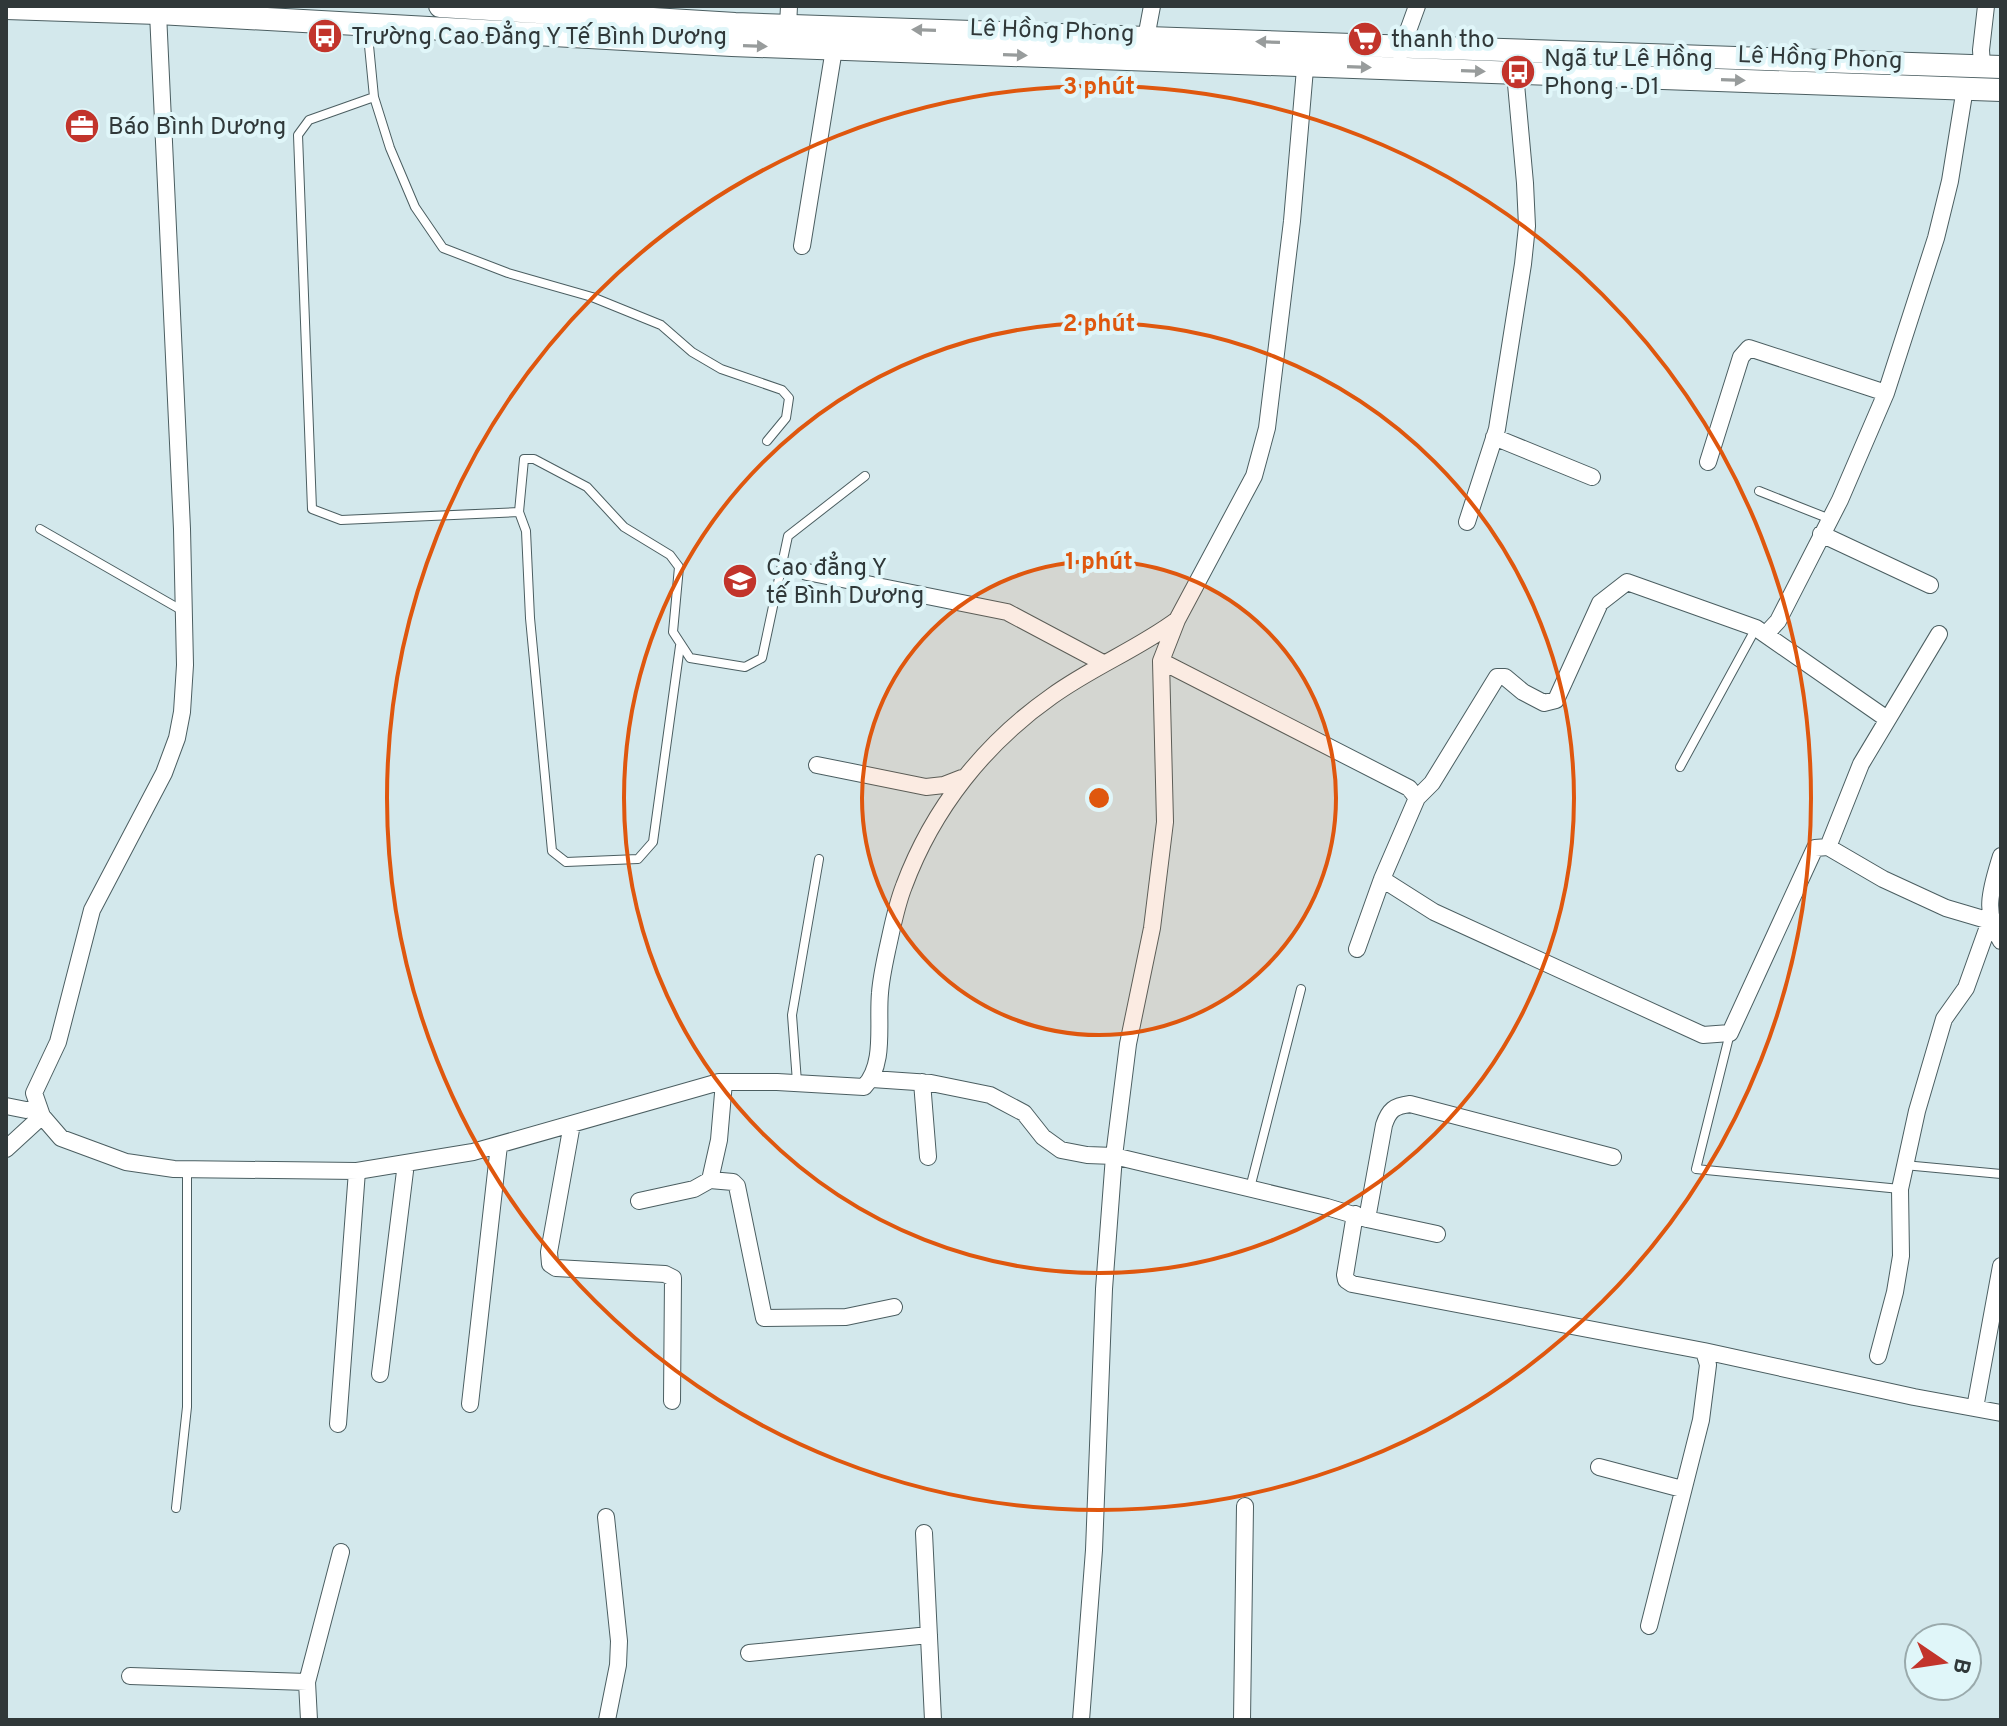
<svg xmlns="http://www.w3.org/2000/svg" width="2007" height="1726" font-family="Overpass,sans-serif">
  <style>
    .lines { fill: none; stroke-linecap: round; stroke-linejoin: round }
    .service-casing { stroke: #4b5e61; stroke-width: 10 }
    .minor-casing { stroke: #4b5e61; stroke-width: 18 }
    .tertiary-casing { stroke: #4b5e61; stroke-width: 24 }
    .service { stroke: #fff; stroke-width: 8 }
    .minor { stroke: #fff; stroke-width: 16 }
    .tertiary { stroke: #fff; stroke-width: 22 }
    .oneway { fill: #989c9c }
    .ring { fill: none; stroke: #df570e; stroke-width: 4 }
    .labels { text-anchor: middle; stroke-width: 8; stroke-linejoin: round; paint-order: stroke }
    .street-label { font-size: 24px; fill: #303839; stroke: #e0f6f9 }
    .poi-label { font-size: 24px; fill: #303839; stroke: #e0f6f9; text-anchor: start }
    .centre { fill: #df570e; stroke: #e0f6f9; stroke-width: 4 }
    .ring-label { font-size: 24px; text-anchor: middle; font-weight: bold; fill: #df570e; stroke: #e0f6f9; stroke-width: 8; stroke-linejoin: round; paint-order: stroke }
  </style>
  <rect width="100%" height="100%" fill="#d3e8ec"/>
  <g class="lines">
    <g class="service-casing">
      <path id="service" d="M367,25L374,97L390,148L415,207L443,248L508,273L592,297L661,325L692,352L721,369L782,390L789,398L786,418L767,441
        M374,97L309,120L298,135L312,509L341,520L519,512L526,531L530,618L552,851L566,862L638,859L653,842L680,646
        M1759,491L1830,519
        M519,512L524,459H534L587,487L624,527L670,555L679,567L673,632L690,658L745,667L762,658L788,536L865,476
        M40,529L183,611
        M1680,767L1756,628
        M1730,1033L1696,1169L1900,1189
        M797,1082L792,1015L819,859
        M1904,1165L2001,1174
        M1250,1188L1301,989
        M176,1508L187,1407V1169"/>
    </g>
    <g class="minor-casing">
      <path id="minor" d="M158,13L182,529L185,665L182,712L177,738L164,773L92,910L58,1042L34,1093L42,1116L61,1138L126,1162L174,1169L357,1171L473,1152L719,1082H777L864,1087C886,1064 877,1023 880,993C881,979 884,965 887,951C892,929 896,906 904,886C933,808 985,743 1052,696C1092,667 1138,649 1177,620
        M788,26L789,6
        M1146,38L1152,6
        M1400,53L1417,6
        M1982,66L1981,50L1986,6
        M802,246L834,49
        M1494,437L1592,477
        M1708,462L1741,357L1749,348L1886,393
        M1467,522L1497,429L1523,264L1527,226L1525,183L1515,73
        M1821,534L1930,585
        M807,572L1007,612L1103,663
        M1766,634L1778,621L1840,500L1886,393L1936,238L1950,181L1965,88
        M1161,661L1409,788L1417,798L1382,879L1357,949
        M817,765L926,787L944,785L962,778
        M1417,798L1432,783L1497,677H1505L1523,692L1544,703L1556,700L1600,603L1627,582L1756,628L1887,719
        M1828,847L1861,764L1939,634
        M2001,856C1992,886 1982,912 2001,941
        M1382,879L1434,912L1703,1035L1730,1033L1815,848L1828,847L1883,879L1946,908L1990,921L1966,988L1944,1019L1917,1111L1900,1189L1901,1256L1895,1292L1878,1356
        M872,1079L931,1083L990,1095L1024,1113L1043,1137L1061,1150L1087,1155L1114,1156L1327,1207L1367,1219L1384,1125C1389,1110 1394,1106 1410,1104L1613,1157
        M922,1082L928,1157
        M6,1106L26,1110L37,1108
        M572,1124L549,1252L550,1264L556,1268L665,1274L673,1278L672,1401
        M6,1149L42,1116
        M710,1180L733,1182L737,1186L764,1318L846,1317L894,1307
        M639,1201L694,1189L710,1180L719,1140L724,1082
        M1355,1214L1345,1275L1346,1280L1352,1284L1704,1351L1708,1365L1701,1420L1649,1626
        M1367,1219L1437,1234
        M1704,1351L1914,1397L2001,1413
        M380,1374L406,1163
        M470,1404L499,1145
        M1975,1408L2001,1266
        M338,1424L357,1171
        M1599,1467L1682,1489
        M606,1517L619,1641L618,1665L607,1720
        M924,1533L933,1720
        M749,1653L929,1635
        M130,1676L307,1682
        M309,1720L307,1682L341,1552
        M1081,1720L1094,1550L1104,1289L1114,1156L1128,1044L1152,928L1165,822L1161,661L1177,620L1254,476L1267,428L1292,221L1306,57
        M1242,1720L1245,1506"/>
    </g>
    <g class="tertiary-casing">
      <path id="tertiary" d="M440,6L735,24L2001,67
        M6,8L158,13L732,45L2001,90"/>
    </g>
    <use href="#service" class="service"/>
    <use href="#minor" class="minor"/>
    <use href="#tertiary" class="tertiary"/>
  </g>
  <defs><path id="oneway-solid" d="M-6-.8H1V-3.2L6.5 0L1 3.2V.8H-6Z" transform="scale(2)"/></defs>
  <g class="oneway">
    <use href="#oneway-solid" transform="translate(924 30) rotate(-178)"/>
    <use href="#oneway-solid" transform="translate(1268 42) rotate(-178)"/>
    <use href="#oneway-solid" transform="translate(755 46) rotate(2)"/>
    <use href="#oneway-solid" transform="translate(1015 55) rotate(2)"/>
    <use href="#oneway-solid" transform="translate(1359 67) rotate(2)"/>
    <use href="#oneway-solid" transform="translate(1473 71) rotate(2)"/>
    <use href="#oneway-solid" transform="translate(1733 80) rotate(2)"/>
  </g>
  <circle cx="1099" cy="798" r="237" fill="#df570e" fill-opacity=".12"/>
  <g class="ring">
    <circle cx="1099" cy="798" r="237"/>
    <circle cx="1099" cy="798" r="475"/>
    <circle cx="1099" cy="798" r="712"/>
  </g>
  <defs>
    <g id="bus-disc" transform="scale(1.8)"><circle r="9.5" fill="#c2342b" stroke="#e0f6f9"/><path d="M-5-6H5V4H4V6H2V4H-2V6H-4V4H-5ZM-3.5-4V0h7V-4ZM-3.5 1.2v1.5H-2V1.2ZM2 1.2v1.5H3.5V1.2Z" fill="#fff"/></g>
    <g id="supermarket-disc" transform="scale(1.8)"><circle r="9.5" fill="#c2342b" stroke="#e0f6f9"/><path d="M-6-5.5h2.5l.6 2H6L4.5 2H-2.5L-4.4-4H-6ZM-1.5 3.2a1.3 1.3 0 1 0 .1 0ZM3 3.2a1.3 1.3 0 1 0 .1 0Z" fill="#fff"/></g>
    <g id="office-disc" transform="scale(1.8)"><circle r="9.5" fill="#c2342b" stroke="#e0f6f9"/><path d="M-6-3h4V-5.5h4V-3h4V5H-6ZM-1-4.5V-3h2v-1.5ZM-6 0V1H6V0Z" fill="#fff"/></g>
    <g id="university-disc" transform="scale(1.8)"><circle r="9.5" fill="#c2342b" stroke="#e0f6f9"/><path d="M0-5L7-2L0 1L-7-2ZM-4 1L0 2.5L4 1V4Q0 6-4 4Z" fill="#fff"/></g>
  </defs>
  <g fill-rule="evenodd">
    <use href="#bus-disc" x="325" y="36"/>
    <use href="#supermarket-disc" x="1365" y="39"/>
    <use href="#bus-disc" x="1518" y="72"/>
    <use href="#office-disc" x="82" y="126"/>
    <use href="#university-disc" x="740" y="581"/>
  </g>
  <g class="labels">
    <g class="street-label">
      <text transform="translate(1052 30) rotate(2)" y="8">Lê Hồng Phong</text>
      <text transform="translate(1820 57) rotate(2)" y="8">Lê Hồng Phong</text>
    </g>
    <g class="poi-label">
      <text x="351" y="44">Trường Cao Đẳng Y Tế Bình Dương</text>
      <text x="1391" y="47">thanh tho</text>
      <text x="1544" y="66">Ngã tư Lê Hồng<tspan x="1544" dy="28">Phong - D1</tspan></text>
      <text x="108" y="134">Báo Bình Dương</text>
      <text x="766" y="575">Cao đẳng Y<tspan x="766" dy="28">tế Bình Dương</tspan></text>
    </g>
  </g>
  <circle cx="1099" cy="798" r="12" class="centre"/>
  <g class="ring-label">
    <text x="1099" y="94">3 phút</text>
    <text x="1099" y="331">2 phút</text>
    <text x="1099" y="569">1 phút</text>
  </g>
  <rect width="2007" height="1726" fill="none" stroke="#303839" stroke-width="16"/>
  <g transform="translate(1943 1662) rotate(103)"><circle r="38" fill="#e0f6f9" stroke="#9aaaac" stroke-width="2"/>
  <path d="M0-6L14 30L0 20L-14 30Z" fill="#c2342b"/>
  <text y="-12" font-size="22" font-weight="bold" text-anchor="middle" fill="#303839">B</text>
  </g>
</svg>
